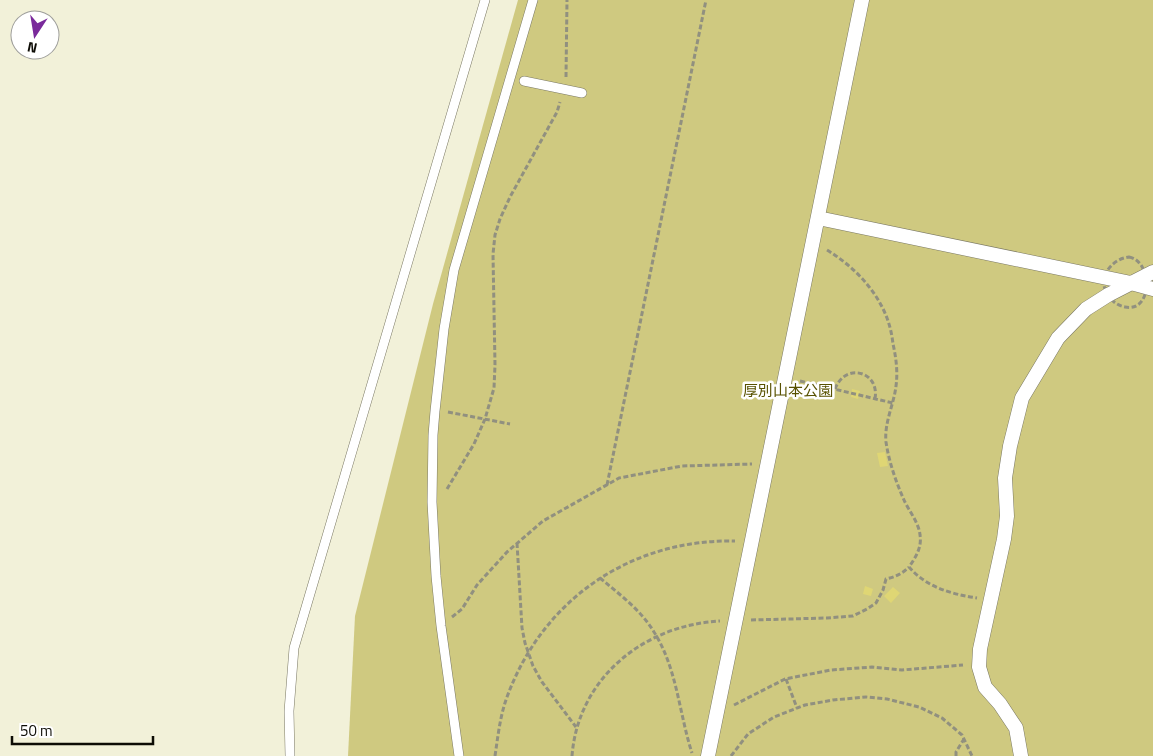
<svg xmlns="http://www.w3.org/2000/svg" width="1153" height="756" font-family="'Titillium Web','Noto Sans JP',sans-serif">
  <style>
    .green { fill: #cfc980 }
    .building { fill: #dfd674 }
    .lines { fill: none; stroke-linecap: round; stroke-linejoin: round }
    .service-casing { stroke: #7b7964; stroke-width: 10 }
    .pedestrian-casing { stroke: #7b7964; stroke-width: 15 }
    .path { stroke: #91907f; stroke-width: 3; stroke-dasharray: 5 2.5; stroke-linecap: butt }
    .service { stroke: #fff; stroke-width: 9 }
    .pedestrian { stroke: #fff; stroke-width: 14 }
    .labels { text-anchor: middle; stroke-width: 5; stroke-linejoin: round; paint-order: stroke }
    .park-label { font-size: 15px; fill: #585101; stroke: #fff }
  </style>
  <rect width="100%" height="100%" fill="#f2f1d9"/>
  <path class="green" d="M518,0H1153V756H348L355,616L433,304Z"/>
  <path class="building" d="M852,389L860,391L858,399L851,397Z
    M885,452L888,466L880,467L877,453Z
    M865,586L873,589L871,596L863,594Z
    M893,587L900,593L891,603L884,596Z"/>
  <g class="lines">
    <g class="service-casing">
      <path id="service" d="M524,81L582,93
        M290,756L289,711L294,648L485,0
        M459,756L441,626L436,576L432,502L433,435L435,411L444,329L454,270L533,0"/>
    </g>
    <g class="pedestrian-casing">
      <path id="pedestrian" d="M818,218L1131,283L1153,289
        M708,756L862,0
        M1021,756L1016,728L1000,704L985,687L979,667L980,649L1004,539L1007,516L1005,478L1010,446L1022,398L1058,338L1086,309L1108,295L1153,272"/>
    </g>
    <path class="path" d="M566,77L567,0
      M827,250C853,266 876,289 887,318C890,326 892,335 893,344C896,357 898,372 896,386C894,404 884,423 886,442C889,462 896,482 904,500C909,511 919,523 920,535C922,547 916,557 909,567C926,587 951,594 977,598
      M1129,257C1153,261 1153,313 1125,307C1119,306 1113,302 1109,297C1096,280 1110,259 1129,257Z
      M800,381L893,403
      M835,389C845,362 880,371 875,399
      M448,412L510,424
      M607,485L706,0
      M447,489L474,444L485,419L494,388L495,365L493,254L495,235L500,219L510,197L557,112L560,102
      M517,543L522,628L525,643L533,666L542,682L576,727
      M600,578C619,594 641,610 654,632C677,668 679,713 692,753
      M452,617L462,609L477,585L507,552L543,521L619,478L682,466L752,464
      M751,620L827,618L853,616L867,609L876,603L883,590L886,579C895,577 902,574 909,567
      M786,679L797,708
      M734,705L785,679L831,670L872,667L902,670L963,665
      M495,756C498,736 500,716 507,697C543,599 631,539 735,541
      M572,756C578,678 644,625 720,621
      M731,756L748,734L774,717L805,705L833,700L866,697L887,699L919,707L942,718L962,735L972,756
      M956,756V752L964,739"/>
    <use href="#service" class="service"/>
    <use href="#pedestrian" class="pedestrian"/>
  </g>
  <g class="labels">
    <g class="park-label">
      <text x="788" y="396">厚別山本公園</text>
    </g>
  </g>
  <g transform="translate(35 35) rotate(192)"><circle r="24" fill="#ffffff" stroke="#9e9e9b"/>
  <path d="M0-4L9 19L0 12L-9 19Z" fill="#7a2a9b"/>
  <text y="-8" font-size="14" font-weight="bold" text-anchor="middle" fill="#0d0c05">N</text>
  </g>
  <path d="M12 736v8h141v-8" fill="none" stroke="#0d0c05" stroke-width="2.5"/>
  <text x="20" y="736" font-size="15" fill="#0d0c05" stroke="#ffffff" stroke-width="4" paint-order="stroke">50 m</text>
</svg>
